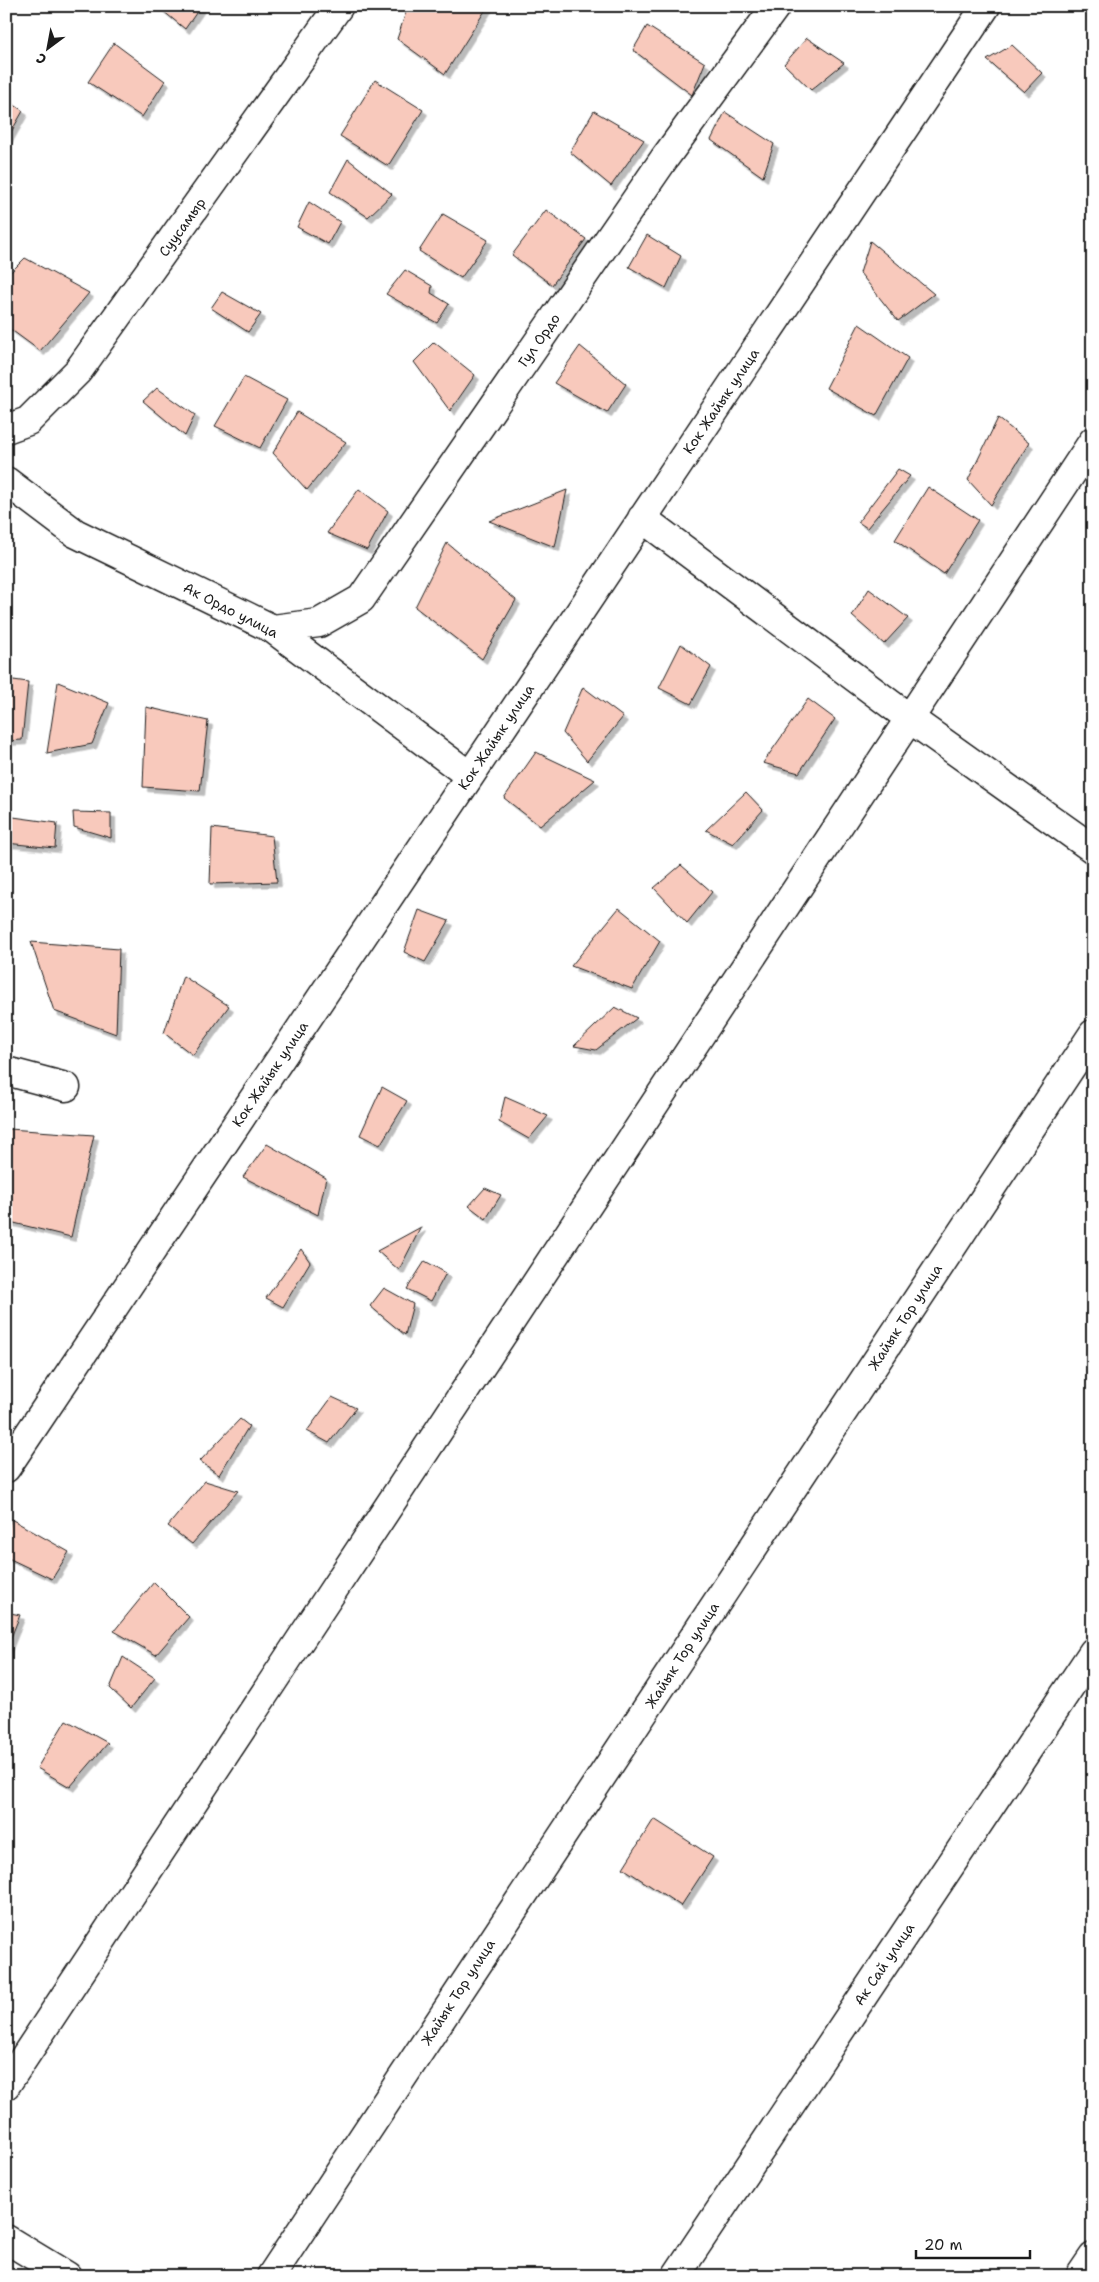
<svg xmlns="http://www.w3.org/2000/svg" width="1099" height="2282" font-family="'Shantell Sans',sans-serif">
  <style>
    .building { fill: #f8c9bc; stroke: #1c1c1c; filter: url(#shadow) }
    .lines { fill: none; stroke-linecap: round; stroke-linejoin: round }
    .street-casing { stroke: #1c1c1c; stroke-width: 31 }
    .street { stroke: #fff; stroke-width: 28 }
    .labels { text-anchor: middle; stroke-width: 4.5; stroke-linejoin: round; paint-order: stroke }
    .street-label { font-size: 14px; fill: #1c1c1c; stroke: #fff }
  </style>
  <defs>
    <filter id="shadow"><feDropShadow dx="4.5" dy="4.5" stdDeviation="0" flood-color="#0004"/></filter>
  </defs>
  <rect width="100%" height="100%" fill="#fff"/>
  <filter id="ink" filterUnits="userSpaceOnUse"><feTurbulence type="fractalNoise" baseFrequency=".02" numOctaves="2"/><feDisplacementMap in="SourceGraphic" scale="10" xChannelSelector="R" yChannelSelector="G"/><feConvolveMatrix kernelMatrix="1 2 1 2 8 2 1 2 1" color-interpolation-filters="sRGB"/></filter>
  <g filter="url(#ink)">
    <path class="building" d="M157,6H201L185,29Z
      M408,6H488L445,74L397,39Z
      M647,26L705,63L692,95L633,50Z
      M807,38L844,63L811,90L784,64Z
      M114,43L165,81L142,117L88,82Z
      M1012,45L1042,73L1024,92L987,60Z
      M375,80L423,110L388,166L340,136Z
      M6,99L23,111L6,141Z
      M594,111L644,140L611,186L570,152Z
      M725,112L774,144L763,177L711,140Z
      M348,159L392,194L368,217L330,192Z
      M309,202L340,222L328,244L297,227Z
      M546,210L586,239L552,285L512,255Z
      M443,214L488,240L461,278L419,251Z
      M647,235L681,256L666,288L629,267Z
      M870,241L934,294L898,321L860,273Z
      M25,258L89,293L40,351L6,326V277Z
      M405,270L432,286L431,293L449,304L437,323L386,294Z
      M222,292L261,314L248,332L211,308Z
      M859,324L908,358L876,416L826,388Z
      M434,342L475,375L450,411L414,362Z
      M580,346L626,384L607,413L554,383Z
      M244,377L287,400L260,448L215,426Z
      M157,388L195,415L185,436L143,401Z
      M297,412L346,442L307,490L273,453Z
      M998,418L1029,443L991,505L968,480Z
      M898,469L910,476L867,528L858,522Z
      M928,487L978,520L944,574L895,540Z
      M359,489L388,511L367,550L327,533Z
      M567,490L555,547L489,521Z
      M447,543L516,600L482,659L415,607Z
      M869,589L908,618L884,644L852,616Z
      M681,644L711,667L691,704L659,688Z
      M6,679L28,682L22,740L6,741Z
      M58,682L109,703L92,744L47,753Z
      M583,687L623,717L587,761L563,733Z
      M808,699L835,719L799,773L763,763Z
      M146,707L208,721L200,791L143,787Z
      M536,752L595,780L540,826L504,798Z
      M746,792L763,810L733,844L706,830Z
      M73,812L111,813V838L74,827Z
      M6,816L57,823L55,848L6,843Z
      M212,828L272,836L277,882L210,884Z
      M681,865L712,892L687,923L654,888Z
      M619,908L660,941L632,989L571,966Z
      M419,910L449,921L425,962L404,952Z
      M31,942L119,949L116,1034L54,1011Z
      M183,976L229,1006L193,1055L164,1033Z
      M615,1007L637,1018L596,1050L574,1046Z
      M382,1087L407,1101L380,1145L360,1135Z
      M505,1097L548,1116L529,1139L499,1122Z
      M9,1129L94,1135L71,1237L6,1221V1143Z
      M267,1144L326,1178L318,1215L243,1177Z
      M485,1188L501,1195L486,1219L469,1206Z
      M421,1227L399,1270L377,1251Z
      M301,1249L310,1262L283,1307L266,1298Z
      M425,1261L446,1273L431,1301L407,1289Z
      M384,1288L413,1304L405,1335L370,1306Z
      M332,1397L356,1408L329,1443L307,1431Z
      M240,1419L249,1426L219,1475L200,1461Z
      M205,1481L238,1491L192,1544L168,1526Z
      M11,1519L69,1552L52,1579L6,1557V1538Z
      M154,1582L189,1617L156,1655L114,1631Z
      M6,1612L20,1615L6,1650Z
      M123,1657L155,1678L131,1708L110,1688Z
      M66,1720L108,1743L70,1787L37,1768Z
      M654,1819L713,1857L681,1906L623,1868Z"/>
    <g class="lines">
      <g class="street-casing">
        <path id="street" d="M6,429L28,421L78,371L339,6
          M6,481L75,533L273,629L470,776
          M642,518L909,718L1093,849
          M273,629L319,623L361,599L664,159L776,6
          M6,1071L66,1087
          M6,1468L986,6
          M6,2085L1093,441
          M6,2239L67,2276
          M271,2276L1093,1034
          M676,2276L1093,1652
          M1080,2276L1093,2257"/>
      </g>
      <use href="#street" class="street"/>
    </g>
  </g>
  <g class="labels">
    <g class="street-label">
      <text transform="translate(182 227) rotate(-54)" y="5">Суусамыр</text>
      <text transform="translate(539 340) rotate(-55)" y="5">Гул Ордо</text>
      <text transform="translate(721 401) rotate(-56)" y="5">Кок Жайык улица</text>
      <text transform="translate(231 610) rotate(27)" y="5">Ак Ордо улица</text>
      <text transform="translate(496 737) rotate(-56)" y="5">Кок Жайык улица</text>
      <text transform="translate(270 1074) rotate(-56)" y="5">Кок Жайык улица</text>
      <text transform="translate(905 1317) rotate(-57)" y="5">Жайык Тор улица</text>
      <text transform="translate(682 1655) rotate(-57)" y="5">Жайык Тор улица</text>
      <text transform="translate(884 1964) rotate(-56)" y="5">Ак Сай улица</text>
      <text transform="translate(458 1992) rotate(-57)" y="5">Жайык Тор улица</text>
    </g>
  </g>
  <rect width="1099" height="2282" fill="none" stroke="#fff" stroke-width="25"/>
  <rect x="12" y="12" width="1074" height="2257" fill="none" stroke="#1c1c1c" stroke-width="2" filter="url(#ink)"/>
  <g transform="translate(48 48) rotate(212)" stroke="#ffffff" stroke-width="4" paint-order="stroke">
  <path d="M0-4L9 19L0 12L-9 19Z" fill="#1c1c1c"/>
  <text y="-8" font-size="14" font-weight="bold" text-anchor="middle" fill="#1c1c1c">С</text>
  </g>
  <path d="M916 2250v8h114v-8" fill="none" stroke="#1c1c1c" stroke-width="2.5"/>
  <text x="924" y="2250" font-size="15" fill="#1c1c1c" stroke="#ffffff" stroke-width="4" paint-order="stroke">20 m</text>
</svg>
